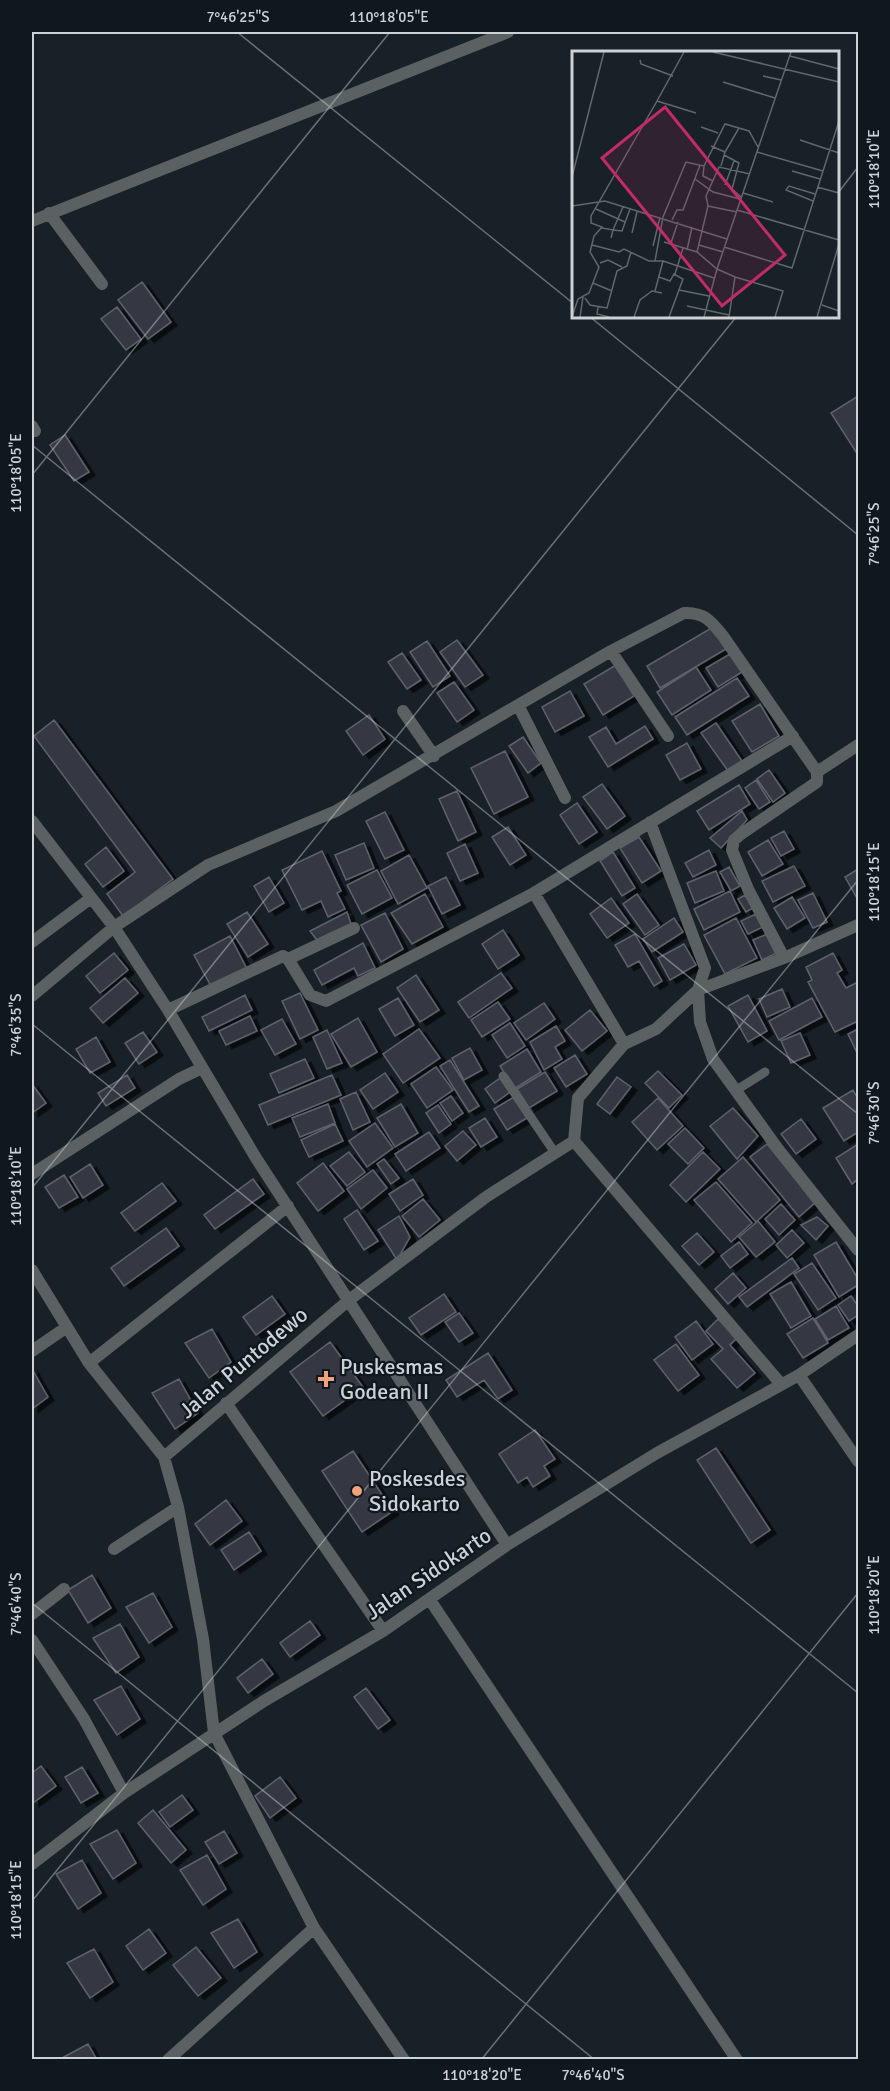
<svg xmlns="http://www.w3.org/2000/svg" width="890" height="2091" font-family="Signika,sans-serif">
  <style>
    .building { fill: #363943; stroke: #5e626c; stroke-width: 1.5; filter: url(#shadow) }
    .lines { fill: none; stroke-linecap: round; stroke-linejoin: round }
    .lane { stroke: #5b6162; stroke-width: 9 }
    .street { stroke: #5b6162; stroke-width: 12 }
    .ticks { fill: none; stroke: #ccd2d6; stroke-width: 1.5; stroke-opacity: 0.45 }
    .poi-dot { fill: #f0a27a; stroke: #0f181d; stroke-width: 2 }
    .labels { text-anchor: middle; stroke-width: 4.5; stroke-linejoin: round; paint-order: stroke }
    .street-label { font-size: 22px; fill: #ccd2d6; stroke: #0f181d }
    .poi-label { font-size: 22px; fill: #ccd2d6; stroke: #0f181d; text-anchor: start }
    .inset-road { fill: none; stroke: #60686d; stroke-width: 1.5 }
    .view { fill: #c32b67; fill-opacity: 0.15; stroke: #c32b67; stroke-width: 3 }
    .inset-edge { fill: none; stroke: #ccd2d6; stroke-width: 3 }
    .neatline { fill: none; stroke: #ccd2d6; stroke-width: 2 }
    .ticks-label { font-size: 15px; text-anchor: middle; fill: #ccd2d6 }
  </style>
  <defs>
    <filter id="shadow"><feDropShadow dx="6" dy="3.5" stdDeviation="0" flood-color="#0009"/></filter>
  </defs>
  <rect width="100%" height="100%" fill="#182127"/>
  <path class="building" d="M142,282L171,322L148,339L118,300Z
    M117,307L141,339L126,350L101,319Z
    M858,396V455L831,413Z
    M65,435L89,472L74,481L50,445Z
    M713,627L726,649L660,688L647,666Z
    M457,640L483,675L465,687L440,652Z
    M427,641L450,676L433,687L410,652Z
    M402,653L421,680L407,689L388,662Z
    M730,654L742,672L718,687L706,668Z
    M616,665L634,696L603,715L584,684Z
    M696,667L711,690L672,715L657,692Z
    M737,678L749,696L687,735L675,717Z
    M454,682L474,710L457,722L437,693Z
    M570,691L584,716L555,732L542,707Z
    M760,704L779,736L752,752L732,721Z
    M369,715L385,739L363,755L346,731Z
    M54,720L173,879L123,916L107,894L135,872L34,736Z
    M716,723L742,761L728,771L701,733Z
    M645,726L653,739L608,767L589,737L606,727L616,744Z
    M523,737L541,763L528,773L509,746Z
    M687,743L701,769L680,780L666,755Z
    M505,751L528,797L494,814L471,768Z
    M769,770L785,793L773,802L757,779Z
    M756,780L770,802L759,809L745,788Z
    M602,784L625,816L607,829L583,797Z
    M739,785L750,804L709,830L697,811Z
    M457,791L476,832L458,841L439,799Z
    M577,803L597,832L579,844L560,815Z
    M742,811L747,820L721,848L710,838Z
    M385,812L404,850L385,859L366,821Z
    M508,827L526,855L510,865L492,837Z
    M784,831L794,849L781,856L771,838Z
    M639,837L661,871L642,883L620,848Z
    M768,840L783,864L762,876L748,852Z
    M364,843L374,868L346,880L335,855Z
    M465,844L478,873L460,881L447,853Z
    M106,847L124,871L103,887L85,864Z
    M709,850L716,865L693,877L685,863Z
    M322,851L341,891L337,893L345,909L328,917L321,901L302,910L282,870Z
    M613,852L635,888L622,896L600,861Z
    M409,855L427,888L398,904L381,871Z
    M794,866L805,886L773,902L762,881Z
    M729,867L740,886L731,891L720,872Z
    M858,869V900L845,877Z
    M377,870L392,898L362,914L347,885Z
    M716,871L724,891L695,903L687,883Z
    M269,877L284,903L269,912L254,886Z
    M446,877L460,905L442,914L428,886Z
    M730,891L740,912L704,930L694,909Z
    M813,893L827,922L813,928L798,900Z
    M425,894L443,927L412,944L391,913Z
    M637,894L659,925L645,935L623,904Z
    M745,895L753,908L746,912L738,899Z
    M792,897L805,918L787,929L774,908Z
    M611,898L629,923L607,938L590,914Z
    M247,912L268,944L248,957L227,924Z
    M347,912L351,924L317,940L310,931Z
    M385,913L403,949L381,962L361,925Z
    M756,914L763,927L748,934L741,921Z
    M674,918L683,932L652,952L643,939Z
    M736,918L757,958L725,974L704,935Z
    M503,930L519,955L498,969L482,944Z
    M770,933L779,952L762,960L753,940Z
    M635,934L662,981L654,986L639,961L628,967L615,945Z
    M230,936L247,969L212,988L194,955Z
    M363,943L375,968L358,976L354,968L322,985L314,970Z
    M684,944L696,965L670,980L658,958Z
    M114,953L128,970L100,993L86,976Z
    M833,953L842,970L837,973L846,988L858,982V1021L835,1032L808,982L812,980L806,967Z
    M501,973L512,988L469,1018L458,1002Z
    M416,975L439,1010L420,1022L397,988Z
    M125,978L138,993L103,1023L90,1008Z
    M782,989L790,1007L767,1017L759,999Z
    M300,993L318,1030L300,1039L282,1001Z
    M245,995L252,1010L209,1031L202,1017Z
    M748,995L767,1031L748,1042L728,1006Z
    M398,998L414,1025L395,1036L379,1009Z
    M812,998L822,1017L779,1040L769,1021Z
    M498,1002L510,1019L482,1037L471,1020Z
    M544,1003L555,1019L526,1040L514,1023Z
    M590,1010L607,1031L582,1051L565,1030Z
    M250,1016L257,1031L226,1045L219,1031Z
    M358,1018L377,1052L351,1067L331,1034Z
    M282,1019L296,1044L275,1055L261,1030Z
    M510,1023L525,1046L507,1058L492,1035Z
    M556,1026L565,1041L555,1047L562,1059L544,1070L530,1042Z
    M419,1029L440,1058L403,1083L383,1054Z
    M858,1029V1055L848,1034Z
    M327,1030L342,1063L327,1069L313,1037Z
    M143,1032L157,1052L139,1064L125,1043Z
    M800,1033L810,1055L791,1063L781,1041Z
    M96,1037L110,1062L90,1073L76,1049Z
    M470,1048L482,1070L464,1080L452,1058Z
    M527,1049L541,1072L514,1089L500,1066Z
    M575,1055L587,1074L566,1087L554,1068Z
    M305,1059L314,1078L279,1093L270,1074Z
    M450,1060L479,1106L469,1112L440,1066Z
    M436,1067L453,1090L427,1108L411,1084Z
    M658,1071L682,1095L669,1108L645,1083Z
    M545,1072L557,1091L529,1108L517,1089Z
    M385,1073L398,1092L373,1109L360,1090Z
    M127,1075L135,1088L106,1106L98,1093Z
    M332,1075L341,1095L268,1125L259,1105Z
    M617,1077L631,1087L610,1114L597,1104Z
    M500,1078L510,1092L495,1103L485,1089Z
    M32,1084L46,1103L32,1113Z
    M853,1090L858,1099V1132L844,1141L823,1108Z
    M356,1092L370,1122L353,1130L340,1099Z
    M451,1096L463,1113L452,1121L440,1103Z
    M514,1097L527,1118L507,1130L494,1109Z
    M658,1098L683,1126L657,1150L632,1122Z
    M328,1104L335,1123L300,1137L292,1118Z
    M401,1104L418,1133L395,1147L377,1118Z
    M438,1105L451,1124L439,1133L426,1113Z
    M733,1108L758,1136L737,1159L710,1126Z
    M485,1118L497,1137L481,1147L469,1128Z
    M801,1119L816,1139L796,1154L781,1134Z
    M375,1123L393,1148L367,1167L349,1141Z
    M335,1124L343,1141L309,1157L301,1140Z
    M685,1128L704,1148L688,1164L668,1144Z
    M463,1131L476,1145L457,1161L445,1146Z
    M429,1132L440,1148L406,1171L395,1154Z
    M767,1144L816,1202L799,1217L750,1157Z
    M858,1144V1179L852,1184L836,1158Z
    M349,1152L365,1172L347,1186L330,1166Z
    M703,1152L720,1169L686,1202L670,1185Z
    M743,1157L780,1200L756,1222L718,1179Z
    M384,1159L399,1178L391,1184L377,1164Z
    M323,1163L344,1191L318,1211L297,1183Z
    M90,1164L103,1185L83,1198L70,1177Z
    M373,1170L387,1188L361,1209L347,1189Z
    M64,1175L78,1197L59,1208L45,1187Z
    M253,1179L264,1194L215,1229L204,1215Z
    M413,1179L423,1195L400,1211L389,1194Z
    M716,1182L752,1223L731,1242L694,1200Z
    M162,1183L176,1201L135,1231L121,1213Z
    M423,1199L440,1220L419,1237L402,1216Z
    M781,1204L795,1220L779,1235L765,1219Z
    M357,1210L378,1241L364,1250L344,1219Z
    M399,1216L410,1237L397,1260L378,1230Z
    M817,1217L828,1226L816,1240L801,1225Z
    M758,1221L775,1242L756,1257L739,1237Z
    M166,1228L179,1246L124,1286L111,1268Z
    M792,1230L804,1243L787,1258L776,1245Z
    M697,1233L714,1252L699,1265L682,1246Z
    M739,1242L748,1254L730,1268L721,1256Z
    M836,1242L858,1279V1285L839,1297L814,1255Z
    M792,1258L799,1268L747,1307L739,1297Z
    M812,1263L836,1298L818,1310L794,1274Z
    M733,1273L746,1288L728,1304L715,1289Z
    M791,1282L811,1316L791,1328L770,1294Z
    M444,1294L456,1312L421,1335L409,1318Z
    M272,1296L285,1314L256,1335L243,1317Z
    M851,1296L858,1306V1315L849,1321L838,1305Z
    M836,1306L849,1328L828,1340L815,1319Z
    M459,1313L473,1333L459,1342L445,1322Z
    M813,1318L828,1343L803,1358L787,1334Z
    M718,1319L737,1338L730,1345L755,1373L737,1388L711,1359L723,1349L706,1331Z
    M696,1321L713,1344L692,1360L675,1337Z
    M212,1329L231,1362L209,1378L185,1343Z
    M330,1342L363,1387L323,1416L290,1372Z
    M676,1344L699,1375L678,1391L654,1360Z
    M488,1353L512,1390L498,1399L484,1380L457,1397L446,1380Z
    M32,1369L48,1397L32,1409Z
    M179,1379L198,1413L175,1429L152,1393Z
    M535,1430L555,1459L544,1466L550,1476L533,1487L527,1477L518,1483L499,1454Z
    M716,1448L770,1530L751,1543L697,1460Z
    M353,1451L393,1511L362,1532L322,1471Z
    M226,1500L242,1521L210,1545L195,1524Z
    M249,1532L261,1551L234,1570L221,1550Z
    M92,1575L111,1608L88,1623L68,1590Z
    M153,1593L172,1627L149,1643L126,1607Z
    M310,1621L320,1635L290,1657L280,1643Z
    M120,1624L139,1657L116,1673L93,1638Z
    M262,1659L273,1674L248,1693L237,1678Z
    M121,1686L140,1719L117,1735L94,1700Z
    M366,1688L390,1720L378,1729L354,1697Z
    M41,1766L56,1786L33,1803L32,1773Z
    M82,1767L98,1793L81,1803L65,1777Z
    M280,1777L296,1798L270,1818L255,1796Z
    M182,1795L193,1810L170,1827L159,1812Z
    M153,1810L186,1850L171,1863L138,1823Z
    M117,1830L136,1863L113,1879L90,1844Z
    M224,1831L237,1853L219,1864L205,1842Z
    M207,1855L226,1889L203,1905L180,1870Z
    M82,1860L101,1893L78,1909L56,1874Z
    M238,1919L257,1952L234,1968L211,1933Z
    M149,1929L166,1953L143,1970L126,1946Z
    M196,1947L221,1978L198,1996L173,1965Z
    M94,1949L113,1982L90,1998L67,1963Z
    M88,2044L97,2060L62,2058Z"/>
  <g class="lines">
    <path class="lane" d="M503,1076L555,1153
      M735,1091L765,1072"/>
    <path class="street" d="M49,213L102,284
      M32,221L508,32
      M32,426L35,431
      M611,651L668,736
      M518,705L565,798
      M403,711L434,756
      M817,772L858,745
      M32,821L114,927L168,1010L256,1158L507,1545
      M650,822L705,968L698,990L700,1022L713,1059L778,1149L858,1250
      M534,893L624,1044
      M32,942L91,898
      M288,959L354,928
      M32,996L114,927L208,865L336,811L611,651L684,613C704,612 711,621 723,636L817,772V782L741,834L734,840L732,850L748,889L784,958
      M168,1010L283,956L288,959L310,995L326,1001L534,893L793,736
      M574,1141L780,1383
      M32,1174L179,1079L202,1068
      M32,1270L89,1363L164,1457L178,1507L203,1639L214,1733L314,1928L404,2060
      M32,1351L67,1327
      M89,1363L288,1206
      M799,1375L858,1461
      M226,1403L383,1631
      M164,1457L349,1300L486,1197L574,1141L578,1098L624,1044L656,1029L698,990L784,958L858,925
      M114,1549L178,1507
      M430,1600L737,2060
      M32,1614L64,1589
      M32,1640L84,1719L124,1793
      M32,1864L124,1793L264,1701L383,1631L507,1545L657,1453L799,1375L858,1335
      M168,2060L314,1928"/>
  </g>
  <path class="ticks" d="M237,32L574,304M838,193L858,167M589,316L858,535M32,445L858,1114M32,475L390,32M32,1024L858,1693M32,1188L737,316M32,1603L595,2060M32,1901L858,880M481,2060L858,1593"/>
  <g class="poi-dot">
    <path d="M323 1370h6v6h6v6h-6v6h-6v-6h-6v-6h6z"/>
    <circle cx="357" cy="1491" r="6"/>
  </g>
  <g class="labels">
    <g class="street-label">
      <text transform="translate(243 1362) rotate(-40)" y="8">Jalan Puntodewo</text>
      <text transform="translate(428 1573) rotate(-34)" y="8">Jalan Sidokarto</text>
    </g>
    <g class="poi-label">
      <text x="340" y="1374">Puskesmas<tspan x="340" dy="25">Godean II</tspan></text>
      <text x="369" y="1486">Poskesdes<tspan x="369" dy="25">Sidokarto</tspan></text>
    </g>
  </g>
  <g transform="translate(572 51)">
    <rect width="267" height="267" fill="#182127"/>
    <path class="inset-road" d="M112,1L85,50L124,62M141,1L267,31M218,5L267,18M68,9L69,13L101,25M191,25L209,29M151,31L203,47M129,76L146,82M228,89L267,102M139,95L153,101L149,115M153,101L167,77M185,101L251,120M152,104L167,112L160,138L169,146M132,115L153,73L177,80L186,96M220,120L248,128M0,126L32,1M123,128L141,141L168,148M153,134L162,110M245,136L267,142M171,142L201,151M241,150L214,139L217,135L243,143M0,155L33,150L155,188M136,155L165,161M24,158L53,171M165,159L267,189M100,169L105,159H111L128,114M30,177L41,179L51,156M60,182L65,161M39,187L41,179L50,180L58,158M92,191L125,201L145,218L163,226L211,240L203,266M99,192L106,171M20,194L47,201L52,198L77,210H91M127,194L151,201M81,195L88,166M152,196L220,217L267,70M115,199L120,176M125,201L136,155L134,145L147,116L178,123M83,210L91,166L114,111L132,115L131,125L141,130M28,212L36,209L50,216M103,223L111,197M87,226L98,230L102,223L111,228L97,266M21,232L40,240M107,239L137,245M83,240L91,210L142,227M13,247L18,254L35,257L45,220L55,215L59,201M250,254L267,260M115,255L157,264M26,256L25,263L37,266M0,266L6,248L17,242L27,216L18,201L22,185L30,176L19,172V165L85,50M8,266L11,246M62,266L68,249L80,240L90,242M132,266L145,218L219,1M157,266L163,226M245,266L267,193"/>
    <path class="view" d="M93,56L213,204L150,255L30,107Z"/>
    <rect width="267" height="267" class="inset-edge"/>
  </g>
  <rect width="890" height="2091" fill="none" stroke="#0f181d" stroke-width="66"/>
  <rect x="33" y="33" width="824" height="2025" class="neatline"/>
  <g class="ticks-label">
    <text x="238" y="22">7°46'25"S</text>
    <text x="389" y="22">110°18'05"E</text>
    <text transform="translate(874 169) rotate(-90)" y="5">110°18'10"E</text>
    <text transform="translate(16 473) rotate(-90)" y="5">110°18'05"E</text>
    <text transform="translate(874 534) rotate(-90)" y="5">7°46'25"S</text>
    <text transform="translate(874 882) rotate(-90)" y="5">110°18'15"E</text>
    <text transform="translate(16 1025) rotate(-90)" y="5">7°46'35"S</text>
    <text transform="translate(874 1113) rotate(-90)" y="5">7°46'30"S</text>
    <text transform="translate(16 1186) rotate(-90)" y="5">110°18'10"E</text>
    <text transform="translate(874 1595) rotate(-90)" y="5">110°18'20"E</text>
    <text transform="translate(16 1604) rotate(-90)" y="5">7°46'40"S</text>
    <text transform="translate(16 1900) rotate(-90)" y="5">110°18'15"E</text>
    <text x="482" y="2080">110°18'20"E</text>
    <text x="593" y="2080">7°46'40"S</text>
  </g>
</svg>
